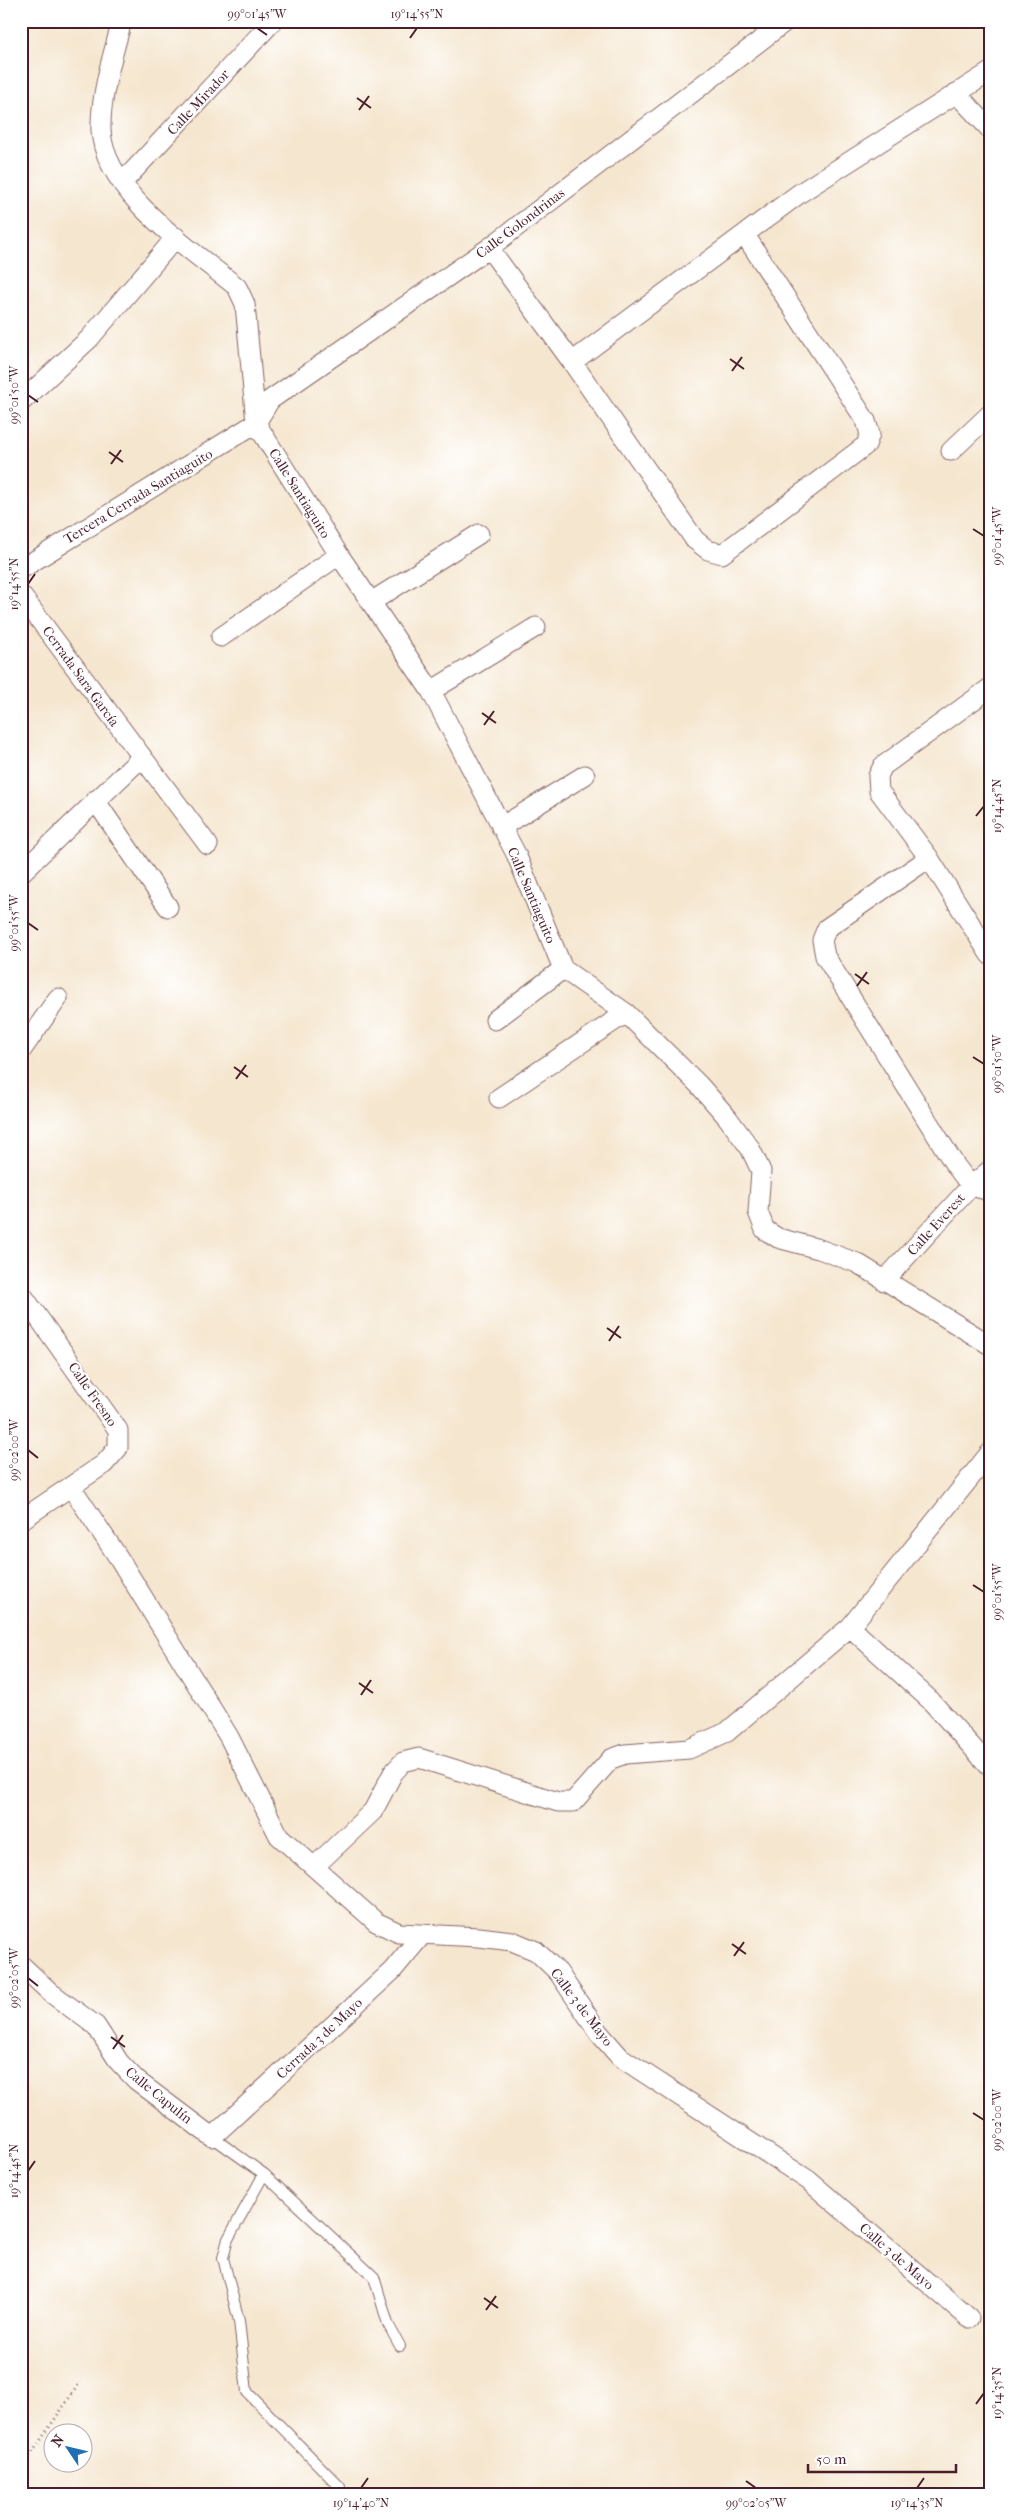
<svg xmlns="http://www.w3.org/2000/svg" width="1011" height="2516" font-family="'IM FELL French Canon',serif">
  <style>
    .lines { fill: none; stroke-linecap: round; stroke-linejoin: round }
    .lane-casing { stroke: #866564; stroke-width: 12 }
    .street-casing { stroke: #866564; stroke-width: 21 }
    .path { stroke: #866564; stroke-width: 3; stroke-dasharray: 1 4; stroke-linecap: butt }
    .lane { stroke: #fff; stroke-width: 10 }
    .street { stroke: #fff; stroke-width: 19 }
    .ticks { fill: none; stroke: #4a1f2b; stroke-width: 2 }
    .labels { text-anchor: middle; stroke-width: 4; stroke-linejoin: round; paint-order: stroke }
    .street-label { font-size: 14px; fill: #4a1f2b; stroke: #fff }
    .neatline { fill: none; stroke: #4a1f2b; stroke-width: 2 }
    .ticks-label { font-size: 12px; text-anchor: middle; fill: #4a1f2b }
  </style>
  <rect width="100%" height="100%" fill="#fff"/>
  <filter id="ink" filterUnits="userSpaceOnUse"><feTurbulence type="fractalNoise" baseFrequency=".02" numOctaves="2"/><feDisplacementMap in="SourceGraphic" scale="10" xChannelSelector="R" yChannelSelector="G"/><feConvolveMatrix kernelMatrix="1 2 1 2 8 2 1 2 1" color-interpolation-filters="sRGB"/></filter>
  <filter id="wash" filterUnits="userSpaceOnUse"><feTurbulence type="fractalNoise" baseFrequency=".0096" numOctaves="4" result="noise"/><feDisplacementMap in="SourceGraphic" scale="20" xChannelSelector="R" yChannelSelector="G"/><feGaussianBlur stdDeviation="1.12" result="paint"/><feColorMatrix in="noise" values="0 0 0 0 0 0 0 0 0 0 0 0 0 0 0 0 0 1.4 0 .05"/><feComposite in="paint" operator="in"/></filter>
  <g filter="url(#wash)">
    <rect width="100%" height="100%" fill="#f5e6cf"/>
  </g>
  <g filter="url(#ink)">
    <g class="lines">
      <g class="lane-casing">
        <path id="lane" d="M212,2137L264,2174L374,2277L388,2324L400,2346
          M264,2174L228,2239L223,2258L239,2321L247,2392L340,2487"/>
      </g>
      <g class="street-casing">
        <path id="street" d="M122,21C113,54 100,96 101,130C104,193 192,250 237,287L245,304L256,423L339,555L431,691L516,854L563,969
          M956,93L990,129
          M122,183L273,21
          M489,248L572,362L695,540L708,550L722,554L866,445L870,434L866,421L745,235
          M572,362L800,193L990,72
          M21,402L89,339L176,237
          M951,451L990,414
          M21,569L256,423L270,400L489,248L786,21
          M21,595L208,845
          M371,602L479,534
          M221,637L339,555
          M990,688L883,766L878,776L879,791L929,858L990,955
          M431,691L536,627
          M95,800L168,907
          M501,827L585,775
          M929,858L827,928L822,940L825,956L955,1165L971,1186L990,1191
          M21,873L141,758
          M563,969L626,1013L699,1085L727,1117L750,1148L761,1171L758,1212L765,1230L778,1238L819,1249L857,1263L990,1345
          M495,1020L563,969
          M21,1051L58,998
          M499,1098L626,1013
          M884,1281L971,1186L990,1170
          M21,1293L118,1430V1448L104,1464L21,1520
          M72,1488L120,1560L229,1737L279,1836L376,1922L399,1933L479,1937L512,1941L536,1951L558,1972L599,2033L620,2057L808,2180L969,2318
          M850,1627L930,1700L990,1767
          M315,1866L373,1811L393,1773L403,1762L419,1758L558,1802H573L611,1759L625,1754L689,1749L727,1732L850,1627L990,1453
          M21,1965L51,1993L96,2026L119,2062L136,2080L212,2137L392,1971L422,1935"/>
      </g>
      <path class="path" d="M21,2469L80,2382"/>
      <use href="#lane" class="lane"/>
      <use href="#street" class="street"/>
    </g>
  </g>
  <path class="ticks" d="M257,28L267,35M410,38L417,28M357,98L371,108M359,110L369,96M730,359L744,369M732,371L742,357M28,395L38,402M109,452L123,462M111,464L121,450M973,529L984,536M28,584L35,574M482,713L496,723M484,725L494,711M976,816L984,806M28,923L38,930M855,974L869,984M857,986L867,972M973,1057L984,1064M234,1067L248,1077M236,1079L246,1065M607,1328L621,1338M609,1341L619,1326M28,1450L38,1458M973,1585L984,1592M359,1683L373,1693M361,1695L371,1680M732,1944L746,1954M734,1956L744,1942M28,1978L38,1986M111,2037L125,2047M113,2049L123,2035M973,2113L984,2120M28,2171L35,2161M484,2298L498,2308M486,2310L496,2296M976,2404L984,2393M746,2481L756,2488M361,2488L368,2478M917,2488L924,2478"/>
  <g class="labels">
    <g class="street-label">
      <text transform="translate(198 102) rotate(-47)" y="5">Calle Mirador</text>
      <text transform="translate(520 223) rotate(-37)" y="5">Calle Golondrinas</text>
      <text transform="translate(300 493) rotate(58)" y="5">Calle Santiaguito</text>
      <text transform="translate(138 496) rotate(-31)" y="5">Tercera Cerrada Santiaguito</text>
      <text transform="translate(81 676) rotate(54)" y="5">Cerrada Sara García</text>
      <text transform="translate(532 895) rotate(67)" y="5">Calle Santiaguito</text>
      <text transform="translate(936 1224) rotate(-48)" y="5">Calle Everest</text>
      <text transform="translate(93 1394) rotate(55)" y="5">Calle Fresno</text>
      <text transform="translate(582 2007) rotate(53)" y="5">Calle 3 de Mayo</text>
      <text transform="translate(319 2038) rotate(-43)" y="5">Cerrada 3 de Mayo</text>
      <text transform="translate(159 2095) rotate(39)" y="5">Calle Capulín</text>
      <text transform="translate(897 2256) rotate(41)" y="5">Calle 3 de Mayo</text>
    </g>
  </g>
  <rect width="1011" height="2516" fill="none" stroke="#fff" stroke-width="55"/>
  <g transform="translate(68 2448) rotate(305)"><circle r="24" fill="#ffffff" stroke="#b7a5aa"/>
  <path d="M0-4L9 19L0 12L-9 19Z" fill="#1f6fb2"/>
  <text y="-8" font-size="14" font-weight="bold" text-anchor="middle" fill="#4a1f2b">N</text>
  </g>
  <path d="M808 2464v8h148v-8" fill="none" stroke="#4a1f2b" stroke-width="2.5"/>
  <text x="816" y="2464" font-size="15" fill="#4a1f2b" stroke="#ffffff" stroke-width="4" paint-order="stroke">50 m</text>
  <rect x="28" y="28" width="956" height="2460" class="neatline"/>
  <g class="ticks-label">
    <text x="257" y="18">99°01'45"W</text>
    <text x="417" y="18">19°14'55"N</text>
    <text transform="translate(14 395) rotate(-90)" y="4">99°01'50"W</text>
    <text transform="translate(997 536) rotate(-90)" y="4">99°01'45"W</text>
    <text transform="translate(14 584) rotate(-90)" y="4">19°14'55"N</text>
    <text transform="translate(997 806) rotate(-90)" y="4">19°14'45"N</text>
    <text transform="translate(14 923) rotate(-90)" y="4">99°01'55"W</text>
    <text transform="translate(997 1064) rotate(-90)" y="4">99°01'50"W</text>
    <text transform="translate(14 1450) rotate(-90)" y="4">99°02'00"W</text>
    <text transform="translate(997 1592) rotate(-90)" y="4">99°01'55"W</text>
    <text transform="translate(14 1978) rotate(-90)" y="4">99°02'05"W</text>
    <text transform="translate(997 2120) rotate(-90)" y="4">99°02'00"W</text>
    <text transform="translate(14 2171) rotate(-90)" y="4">19°14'45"N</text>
    <text transform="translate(997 2393) rotate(-90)" y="4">19°14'35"N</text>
    <text x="361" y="2507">19°14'40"N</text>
    <text x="756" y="2507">99°02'05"W</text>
    <text x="917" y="2507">19°14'35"N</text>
  </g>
</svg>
